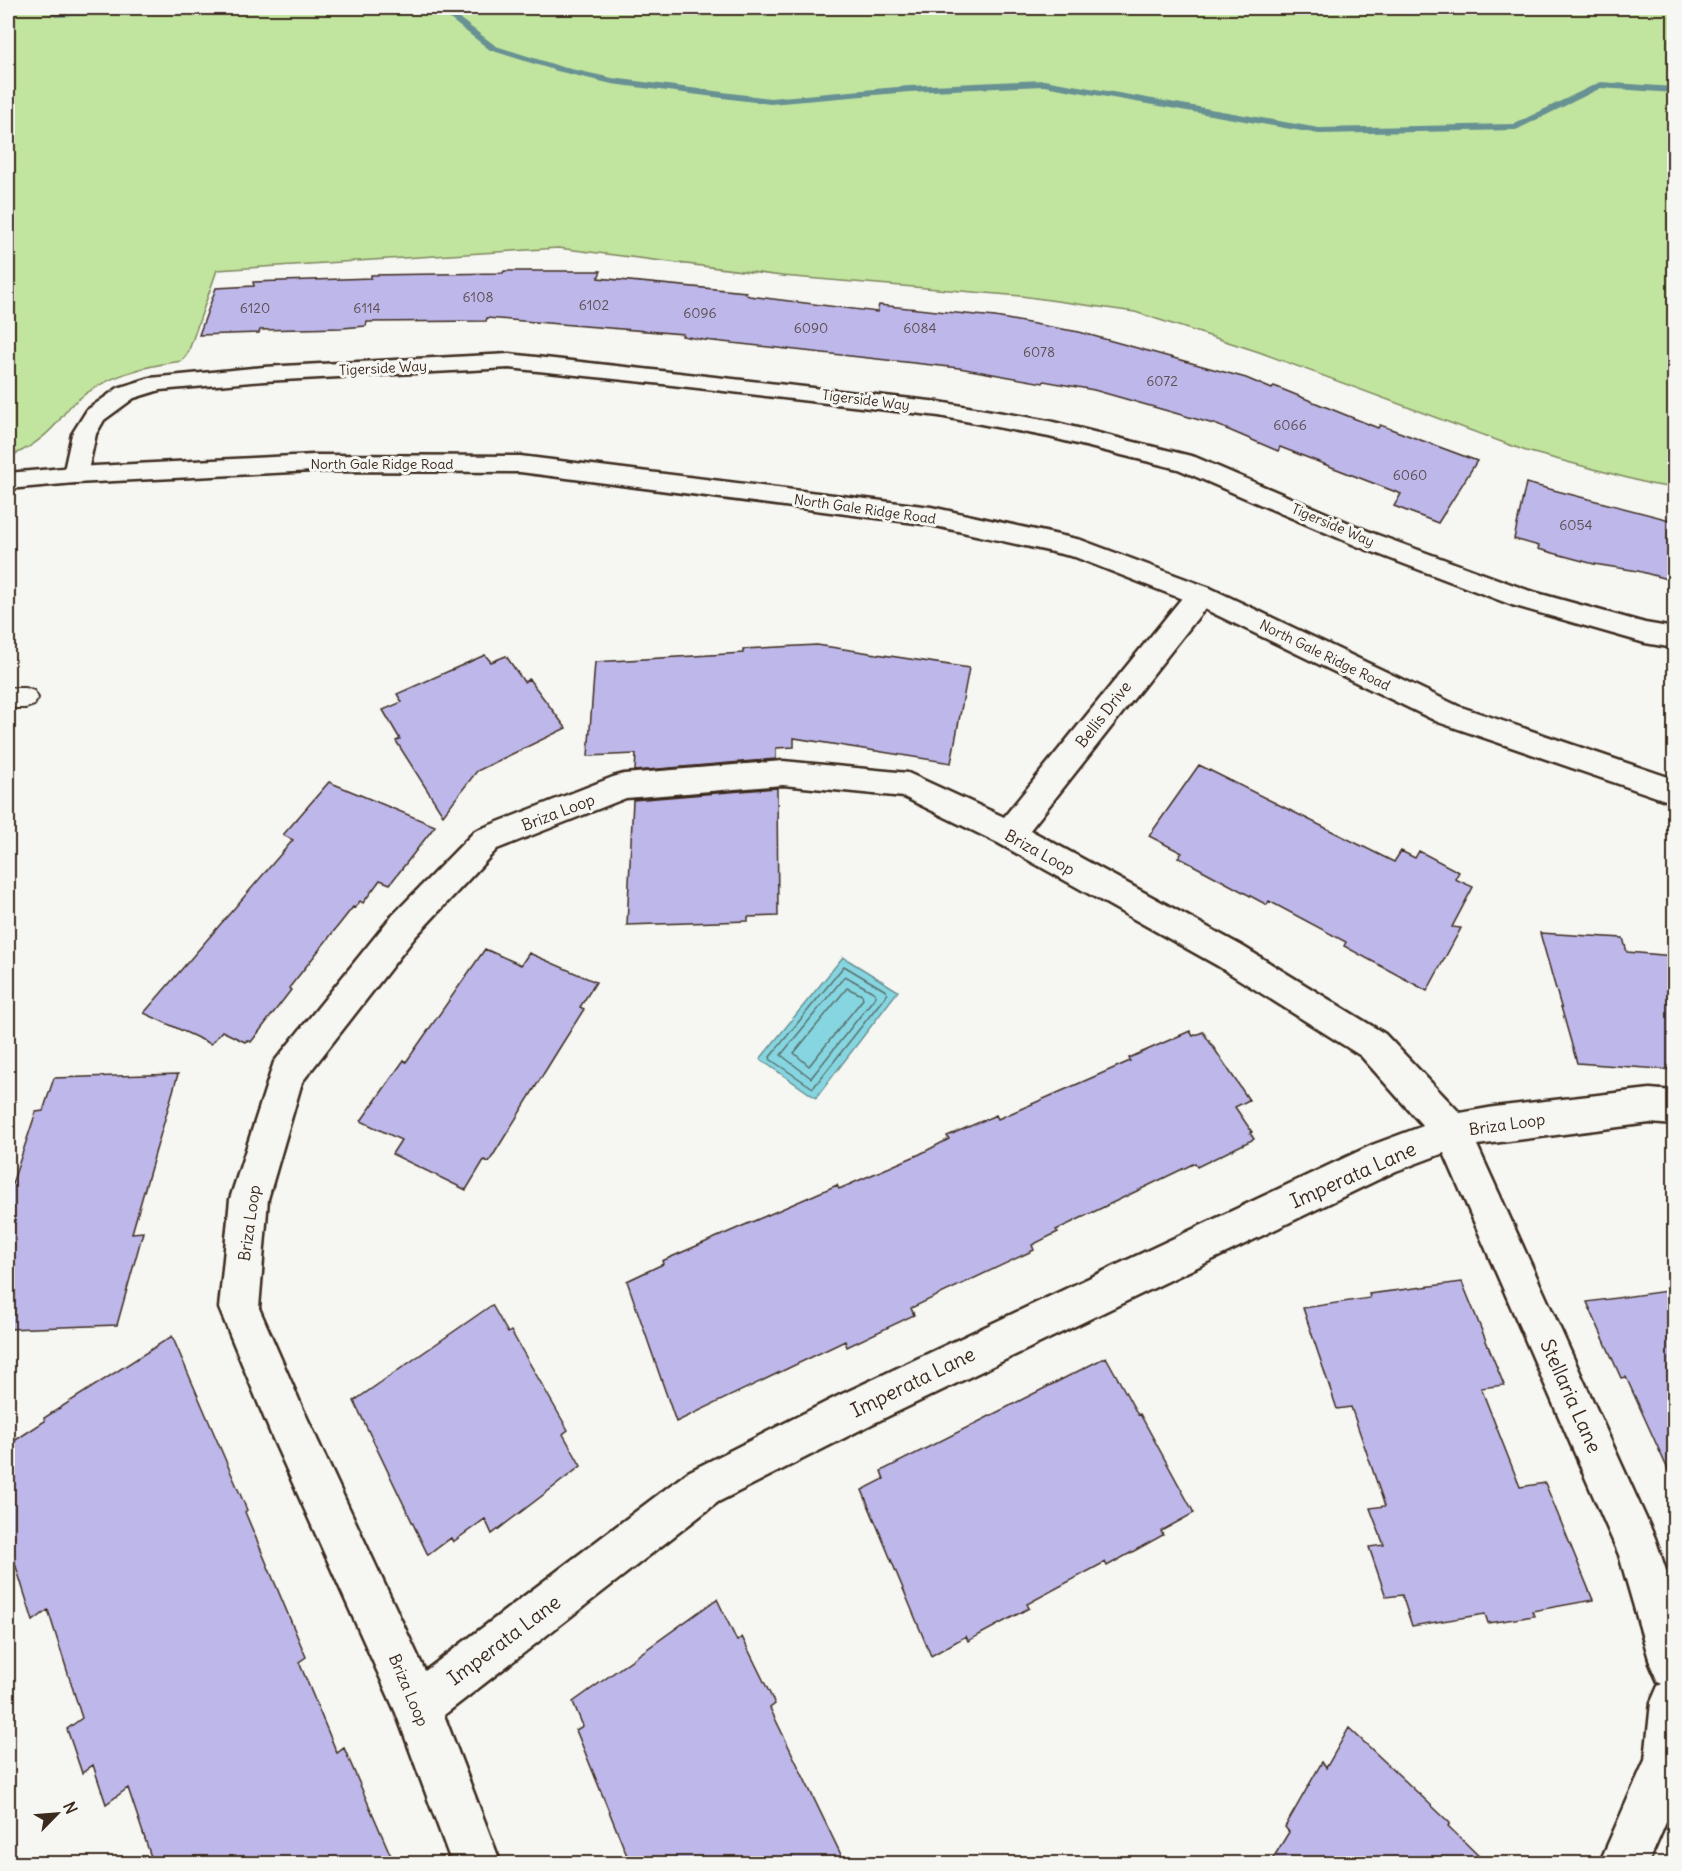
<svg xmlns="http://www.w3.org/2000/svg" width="1682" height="1871" font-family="Delius,sans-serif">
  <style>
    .green { fill: #c1e49e; stroke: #7e875e; stroke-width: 1.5 }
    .water { fill: #86d6e1; stroke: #689193; stroke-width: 1.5 }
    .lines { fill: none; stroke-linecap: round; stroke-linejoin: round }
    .shore { stroke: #596f6c; stroke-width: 1.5 }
    .stream { fill: #689193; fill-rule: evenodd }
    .building { fill: #beb8ea; stroke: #3b2a1e; stroke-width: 1.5 }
    .lane-casing { stroke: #3b2a1e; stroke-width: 4 }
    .street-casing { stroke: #3b2a1e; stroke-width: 5 }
    .secondary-casing { stroke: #3b2a1e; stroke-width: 5 }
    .lane { fill: #f6f6f2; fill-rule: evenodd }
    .street { fill: #f6f6f2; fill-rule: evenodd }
    .secondary { fill: #f6f6f2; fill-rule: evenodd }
    .labels { text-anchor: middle; stroke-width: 6; stroke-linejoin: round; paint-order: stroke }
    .number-label { font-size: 14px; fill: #5c4e51 }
    .far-street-label { font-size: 14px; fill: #3b2a1e; stroke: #f6f6f2 }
    .street-label { font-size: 16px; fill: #3b2a1e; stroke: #f6f6f2 }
    .near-street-label { font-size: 20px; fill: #3b2a1e; stroke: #f6f6f2 }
  </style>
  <rect width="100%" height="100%" fill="#f6f6f2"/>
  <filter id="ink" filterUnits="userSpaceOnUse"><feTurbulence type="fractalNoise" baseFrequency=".0167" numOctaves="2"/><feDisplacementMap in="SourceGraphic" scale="12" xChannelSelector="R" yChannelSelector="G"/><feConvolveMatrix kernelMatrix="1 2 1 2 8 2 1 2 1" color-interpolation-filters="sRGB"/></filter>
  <g filter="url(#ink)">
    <path class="green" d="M8,8H1674V488L1650,484L1526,451L1259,352L1135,312L1021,296L782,276L558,248L217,270L188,353L182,361C144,366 105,376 75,402C68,407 63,416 57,423C43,439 27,450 8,457Z"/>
    <path class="water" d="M843,957L898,991L816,1098L760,1059Z"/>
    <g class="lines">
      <path class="shore" d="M844,966L886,991L887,994L813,1088L771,1060L770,1057Z
        M845,976L875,993L876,996L811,1078L781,1055Z
        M847,988L862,995L863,999L809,1066L794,1053Z"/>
      <path class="stream" d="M46,8H54L57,11L161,8L157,11L55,17Z
        M394,8H415L451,12L496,46L562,67L612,78L770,98L909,86L1044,80L1319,128L1514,124L1600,82L1674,87V93L1601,88L1516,130L1319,134L1044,86L909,92L770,104L612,84L557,71L490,50L446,16L398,11Z"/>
    </g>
    <path class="building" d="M504,271H601L598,278L746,292L745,294L749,296L877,312L879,305L995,317L1079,332L1246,378L1272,389L1274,386L1378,428L1380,425L1477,461L1438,523L1394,506L1401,494L1280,447L1278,451L1217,425L1094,390L1044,381L1043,383L959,368L704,340L682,336L683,334L487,318L486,321L367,322L366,326L342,328L260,330L259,333L199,335L216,288L254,286L253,282L371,278V275L503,273Z
      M1526,483L1674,521V581L1638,571L1594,564L1538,549L1539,546L1514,539Z
      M817,645L969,668L951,763L794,738V747L776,748V759L635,771L636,754L588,756L595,662L743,653V649Z
      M485,655L491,662L506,656L524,682L529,679L566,728L477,771L443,815L396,741L400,739L383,710L402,702L397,694Z
      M1199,765L1394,862L1401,851L1415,858L1419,851L1459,872L1455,879L1473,887L1452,927L1461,928L1427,991L1344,946L1346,942L1269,901L1267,905L1178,857L1182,853L1149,836Z
      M329,782L435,826L390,884L380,880L363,903L360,901L355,908L353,907L289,988L291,990L251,1042L247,1040L245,1042L222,1031L211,1044L144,1013L293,840L283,835Z
      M777,788L778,916L748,917V921L627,925L633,800Z
      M1540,933L1623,938L1627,952L1674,956V1070L1577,1063Z
      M485,949L521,965L529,953L596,982L580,1007L584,1009L557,1052L489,1162L484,1160L466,1190L392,1154L401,1140L361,1121L404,1060L406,1062Z
      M1190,1031L1193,1036L1203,1032L1249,1100L1235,1107L1252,1132L1250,1133L1254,1139L1197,1167L1195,1163L1056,1230L1058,1232L1032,1245L1034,1250L911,1308L914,1315L847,1347L845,1341L676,1422L627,1281L663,1264L662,1261L837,1185L839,1189L920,1154L949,1139L947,1136L996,1115L998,1119L1130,1061L1129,1058Z
      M178,1074L132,1233L143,1232L117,1325L8,1329V1196L36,1112L43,1111L54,1078Z
      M1462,1282L1504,1385L1481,1388L1520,1487L1545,1483L1593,1600L1532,1611L1534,1616L1488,1623L1485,1614L1412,1626L1402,1595L1386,1597L1369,1547L1384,1545L1370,1508L1385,1506L1351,1407L1337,1409L1303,1308L1370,1298L1369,1294Z
      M1674,1290V1483L1626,1377L1621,1378L1587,1302Z
      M492,1305L508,1333L511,1331L568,1430L563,1434L581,1466L492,1534L485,1519L453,1542L451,1538L428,1555L354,1401Z
      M172,1336L247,1510L245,1512L306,1657L299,1662L337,1753L344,1748L394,1863H153L128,1788L106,1804L93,1765L82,1773L67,1729L82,1718L48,1610L33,1621L8,1541V1445L45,1421L44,1418Z
      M1106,1357L1138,1415L1140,1414L1194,1513L1161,1531L1163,1535L1107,1566L1105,1562L1027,1604L1029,1608L968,1641L966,1636L931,1656L862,1490L884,1479L881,1471Z
      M717,1599L737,1641L742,1637L775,1704L770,1708L845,1863H630L576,1730L583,1726L573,1702Z
      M1349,1728L1450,1823L1448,1826L1486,1863H1270L1289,1832L1285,1827L1322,1762L1326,1768Z"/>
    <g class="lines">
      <g class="lane-casing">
        <path id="lane" d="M8,688H25L34,691L38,698L34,705L25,708H8Z"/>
      </g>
      <g class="street-casing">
        <path id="street" d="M509,354L939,402L1049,421L1195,457L1375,534L1530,591L1645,623L1674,628V648L1645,643L1512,605L1357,546L1178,469L1049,437L939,416L663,384L509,368L264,381L160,390L134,398L104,420L96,434L87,475L84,481L75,483L66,481L63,475L72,434L87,410L118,388L150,378L264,367Z
          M1200,585L1210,588L1214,595L1210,602L1030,830L1242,946L1385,1034L1460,1113L1494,1107L1650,1089L1674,1091V1125L1650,1123L1477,1145L1655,1538L1674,1594V1804L1648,1864H1599L1645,1760L1651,1702L1658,1686L1662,1684L1658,1682L1651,1666L1619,1555L1444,1153L1396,1171L870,1425L718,1502L444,1715L501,1864H452L396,1713L273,1439L219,1308L230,1199L274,1062L391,917L475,831L613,777L624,774L783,761L908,773L1004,817L1190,588ZM783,785L904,797L998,843L1218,966L1361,1056L1423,1126L1372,1145L840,1395L688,1472L425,1671L303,1409L259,1308L268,1199L302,1082L415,937L497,849L626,798Z"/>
      </g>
      <g class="secondary-casing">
        <path id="secondary" d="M314,455L520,456L931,507L1081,540L1210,588L1458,706L1674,779V803L1438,722L1190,602L1075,557L931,525L520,472L314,471L75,483L8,489V473L75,467Z"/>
      </g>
      <use href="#lane" class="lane"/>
      <use href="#street" class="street"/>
      <use href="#secondary" class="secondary"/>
    </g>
  </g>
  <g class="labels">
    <g class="number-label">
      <text x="478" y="302">6108</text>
      <text x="594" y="310">6102</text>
      <text x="255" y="313">6120</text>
      <text x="367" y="313">6114</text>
      <text x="700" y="318">6096</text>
      <text x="811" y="333">6090</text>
      <text x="920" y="333">6084</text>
      <text x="1039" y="357">6078</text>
      <text x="1162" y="386">6072</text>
      <text x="1290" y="430">6066</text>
      <text x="1410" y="480">6060</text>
      <text x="1576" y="530">6054</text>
    </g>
    <g class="far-street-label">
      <text transform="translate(383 368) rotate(-3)" y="5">Tigerside Way</text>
      <text transform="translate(866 400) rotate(7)" y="5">Tigerside Way</text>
      <text x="382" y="469">North Gale Ridge Road</text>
      <text transform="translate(865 509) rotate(8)" y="5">North Gale Ridge Road</text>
      <text transform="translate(1333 525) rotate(23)" y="5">Tigerside Way</text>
      <text transform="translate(1325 655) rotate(26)" y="5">North Gale Ridge Road</text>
    </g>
    <g class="street-label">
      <text transform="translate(1103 714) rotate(-52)" y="6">Bellis Drive</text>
      <text transform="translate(558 812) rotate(-21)" y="6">Briza Loop</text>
      <text transform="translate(1040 852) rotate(29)" y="6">Briza Loop</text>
      <text transform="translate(1507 1124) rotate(-8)" y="6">Briza Loop</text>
      <text transform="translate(249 1223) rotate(-82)" y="6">Briza Loop</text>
      <text transform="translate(409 1690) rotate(67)" y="6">Briza Loop</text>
    </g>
    <g class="near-street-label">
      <text transform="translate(1353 1175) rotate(-24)" y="7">Imperata Lane</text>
      <text transform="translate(913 1382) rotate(-26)" y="7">Imperata Lane</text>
      <text transform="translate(1571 1396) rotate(66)" y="7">Stellaria Lane</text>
      <text transform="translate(504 1640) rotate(-37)" y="7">Imperata Lane</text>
    </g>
  </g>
  <rect width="1682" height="1871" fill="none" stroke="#f6f6f2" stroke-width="30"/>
  <rect x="15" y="15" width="1652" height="1841" fill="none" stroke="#3b2a1e" stroke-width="2" filter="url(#ink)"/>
  <g transform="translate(57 1814) rotate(65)" stroke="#f6f6f2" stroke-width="4.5" paint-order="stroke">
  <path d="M0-4.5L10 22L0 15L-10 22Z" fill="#3b2a1e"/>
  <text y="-9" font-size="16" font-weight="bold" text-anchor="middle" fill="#3b2a1e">N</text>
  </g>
</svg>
